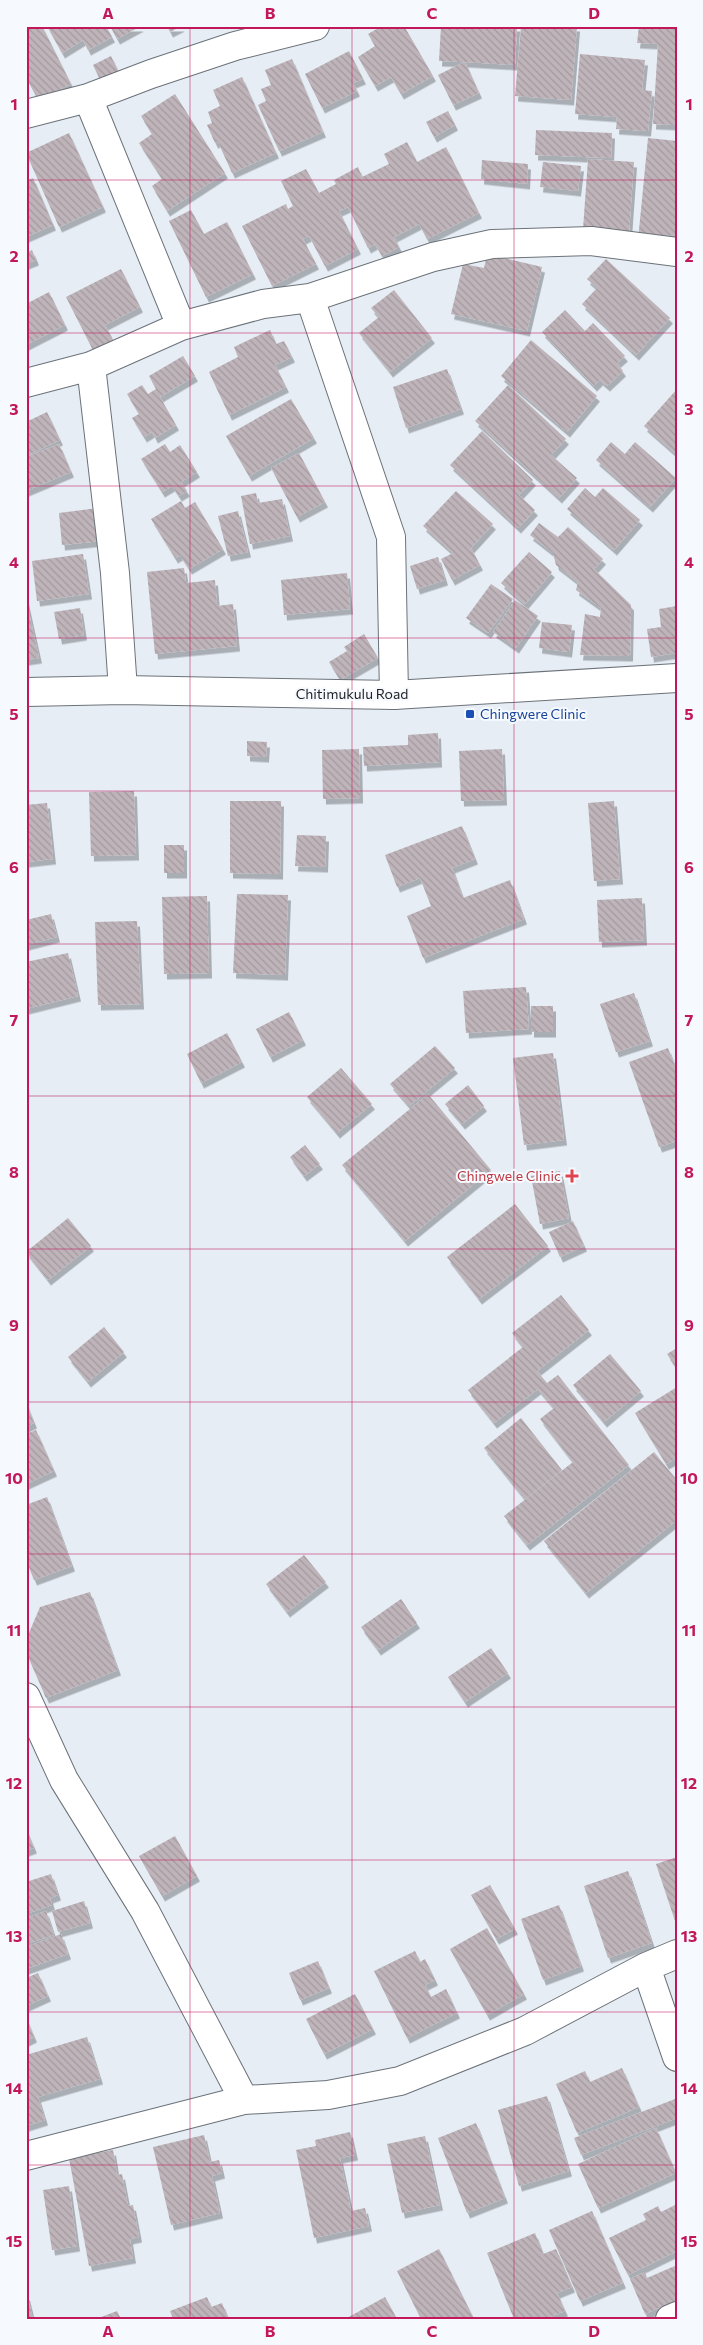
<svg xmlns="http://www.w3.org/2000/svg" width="703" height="2345" font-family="Commissioner,sans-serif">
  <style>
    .building { fill: url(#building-back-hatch); filter: url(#shadow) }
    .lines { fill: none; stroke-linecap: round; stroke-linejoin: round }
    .street-casing { stroke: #6c7279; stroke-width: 30 }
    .secondary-casing { stroke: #6c7279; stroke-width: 30 }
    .street { stroke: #fff; stroke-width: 28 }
    .secondary { stroke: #fff; stroke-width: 28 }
    .grid { fill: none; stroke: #c2185b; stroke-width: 1; stroke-opacity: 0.55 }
    .transit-dot { fill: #1a4fb4; stroke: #f6faff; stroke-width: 2 }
    .health-dot { fill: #e0444e; stroke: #f6faff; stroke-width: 2 }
    .labels { text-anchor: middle; stroke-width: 4; stroke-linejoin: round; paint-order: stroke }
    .street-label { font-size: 14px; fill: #212326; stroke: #f6faff }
    .transit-label { font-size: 14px; fill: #164399; stroke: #f6faff; text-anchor: start }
    .health-label { font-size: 14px; fill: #be3a42; stroke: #f6faff; text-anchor: end }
    .neatline { fill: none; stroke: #c2185b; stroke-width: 2 }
    .grid-label { font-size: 16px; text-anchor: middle; font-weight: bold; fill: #c2185b }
  </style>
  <defs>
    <pattern id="building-back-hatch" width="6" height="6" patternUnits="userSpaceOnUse" patternTransform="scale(1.25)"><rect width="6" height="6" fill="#beb4b9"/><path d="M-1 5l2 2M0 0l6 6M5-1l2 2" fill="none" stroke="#a39a9f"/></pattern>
    <filter id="shadow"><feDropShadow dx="3" dy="5.5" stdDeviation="0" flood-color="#0004"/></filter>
  </defs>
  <rect width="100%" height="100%" fill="#e6edf5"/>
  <path class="building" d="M26,26H42L71,84L38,100L26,77Z
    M47,26H106L112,37L88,50L83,40L62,53Z
    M110,26H141L117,39Z
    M167,26H182L170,32Z
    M382,26H404L433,76L401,94L391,77L375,86L358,57L375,46L368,34Z
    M441,26H517L515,65L465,62L479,93L453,105L438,75L464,62L439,61Z
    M521,26H577L571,100L515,96Z
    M639,26H677V125L653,124L658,44L637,43Z
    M349,51L363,79L353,83L357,91L322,108L305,74Z
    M580,54L645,60L642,90L652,91L648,131L616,129L617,117L575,114Z
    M111,56L120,75L102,84L93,65Z
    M292,59L323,132L279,151L258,105L266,101L261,89L271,85L265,70Z
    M242,77L276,153L232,173L218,142L215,143L207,125L212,123L208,112L220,106L213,90Z
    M175,94L225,173L167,211L152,186L162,179L139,143L152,134L141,116Z
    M448,111L455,125L434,137L426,122Z
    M536,130L612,133L611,158L535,155Z
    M69,133L103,207L59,227L26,153Z
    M648,138L677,141V154H675L674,158H677V236L665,235L664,242L638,240Z
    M407,142L417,162L446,147L479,213L427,239L419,224L394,237L399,247L382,256L375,244L368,248L348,207L339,211L358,249L325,266L309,236L303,239L316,264L272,286L242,226L286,204L288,209L293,206L281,181L306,169L319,193L336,184L334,180L358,167L362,177L389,164L384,154Z
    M588,159L634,162L629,232L583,229Z
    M482,160L528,164L527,184L481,179Z
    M543,162L581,166L578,191L540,187Z
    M33,178L53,225L26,237V181Z
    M191,210L204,234L227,222L253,274L206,297L169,221Z
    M32,250L36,260L26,264V253Z
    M487,254L542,267L527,331L451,314L463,264L484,268Z
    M606,259L670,318L636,355L582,304L597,288L587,279Z
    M121,269L140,307L105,325L119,351L99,362L66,297Z
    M394,290L432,338L390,372L359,333L379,317L371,308Z
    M49,292L65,325L26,345V304Z
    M565,310L585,331L593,323L625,356L617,363L623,371L607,386L600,380L594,386L542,332Z
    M270,330L276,344L284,341L292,357L275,365L286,387L229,415L209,372L238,357L234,347Z
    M531,340L597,396L567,432L501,376Z
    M183,356L195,376L160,397L176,425L155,438L152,432L144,437L132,418L139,414L127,394L142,385L148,394L156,389L149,376Z
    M447,369L461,409L406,428L393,387Z
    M508,385L566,439L551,455L577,478L559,498L475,421Z
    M677,389V455L644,426Z
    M291,399L314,438L249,476L226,436Z
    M47,412L60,440L26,456V422Z
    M482,431L533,480L519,495L535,510L518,528L450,465Z
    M611,442L625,454L635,442L676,478L650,507L596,460Z
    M59,444L71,472L26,491V457Z
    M165,444L170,452L180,445L197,472L181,482L187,491L179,496L172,486L162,492L141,459Z
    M299,453L325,502L297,517L271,468Z
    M585,488L595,497L603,488L640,520L614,550L567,509Z
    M456,491L493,524L471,548L480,565L452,580L441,559L453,553L423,526Z
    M256,493L258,503L282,499L290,536L250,544L241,496Z
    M181,501L185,508L195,502L223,549L189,569L180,555L175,558L151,519Z
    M98,508L101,541L62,545L59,513Z
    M238,511L248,552L228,556L218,516Z
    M539,523L558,537L568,527L603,559L594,569L631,605L630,656L580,655L585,614L600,617L601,608L576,590L578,582L556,565L553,553L530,535Z
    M529,552L552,572L525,604L501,583Z
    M83,554L89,594L37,601L32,561Z
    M438,557L445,580L417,589L410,566Z
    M184,568L186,583L215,580L217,606L233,604L237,646L155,654L147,572Z
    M347,573L350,609L284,615L281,580Z
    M491,584L513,599L488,633L466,618Z
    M26,599L39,658L26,660Z
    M515,600L538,616L516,648L493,632Z
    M677,606V653L651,657L647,629L661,627L659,609Z
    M80,608L84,635L59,639L54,612Z
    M542,622L572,625L569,652L539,648Z
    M364,634L378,658L340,680L329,662L347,651L344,647Z
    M438,733L439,762L364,766L363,747L408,745V735Z
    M247,741L267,742L266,757L247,756Z
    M359,749L360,798L323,799L322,750Z
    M502,749L504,800L461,801L459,751Z
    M134,791L136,855L91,856L89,792Z
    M230,801H281L280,874L230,873Z
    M614,801L620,879L594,881L588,803Z
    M47,803L53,859L26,862V805Z
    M462,826L475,859L452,868L463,898L510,880L524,919L423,958L407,916L431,906L420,878L397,887L385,855Z
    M297,835L326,836L325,867L295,866Z
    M164,845H184V873H164Z
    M237,894L288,895L285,975L233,973Z
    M207,896L209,973L164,974L162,897Z
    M642,898L644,940L599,942L597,900Z
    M51,914L57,937L26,945V920Z
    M137,921L141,1004L98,1005L95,922Z
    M68,953L78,996L26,1009V962Z
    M526,987L529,1029L466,1033L463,991Z
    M634,993L650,1041L616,1052L600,1004Z
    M531,1006H553V1032H531Z
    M289,1012L303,1040L270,1057L256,1029Z
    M227,1033L242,1062L201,1083L187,1054Z
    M435,1046L455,1068L409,1106L390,1084Z
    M668,1048L677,1072V1141L659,1147L629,1062Z
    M553,1053L564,1140L524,1145L513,1058Z
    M341,1068L372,1104L337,1133L307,1097Z
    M468,1085L484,1106L462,1124L445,1104Z
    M428,1094L491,1170L405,1241L342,1165Z
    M305,1145L320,1164L304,1176L290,1157Z
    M560,1171L569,1218L540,1224L531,1176Z
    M515,1204L548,1246L479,1299L447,1257Z
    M68,1218L91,1246L48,1280L26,1252Z
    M573,1221L584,1246L560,1257L549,1232Z
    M561,1295L589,1330L537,1371L547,1383L558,1375L629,1465L527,1545L504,1516L573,1462L540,1419L554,1408L538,1389L494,1423L468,1390L523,1347L512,1333Z
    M104,1327L124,1352L88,1382L68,1357Z
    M677,1348V1369L667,1354Z
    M610,1354L641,1391L604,1422L573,1385Z
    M677,1387V1458L666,1464L635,1413Z
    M26,1403L34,1423L26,1427Z
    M521,1418L562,1470L525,1499L484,1448Z
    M36,1430L54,1471L26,1484V1434Z
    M654,1452L677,1480V1520L586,1593L544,1541Z
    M47,1497L72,1566L34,1580L26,1560V1505Z
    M304,1555L326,1582L287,1612L266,1584Z
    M90,1592L118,1670L46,1698L26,1652V1640L40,1607Z
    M401,1599L417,1623L378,1650L361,1627Z
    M491,1648L508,1673L465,1702L448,1677Z
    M26,1829L34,1848L26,1851Z
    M175,1836L197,1876L162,1896L139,1856Z
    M677,1857V1924H676L656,1864Z
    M628,1871L652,1943L608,1958L584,1886Z
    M51,1874L58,1895L50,1898L52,1905L26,1914V1882Z
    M490,1885L515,1929L496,1939L471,1895Z
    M84,1901L90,1923L58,1932L52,1911Z
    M559,1905L581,1966L543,1980L521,1919Z
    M46,1911L54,1935L26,1944V1918Z
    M487,1928L524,1994L487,2015L450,1949Z
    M61,1934L68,1954L26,1969V1947Z
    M415,1951L420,1962L425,1959L435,1980L425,1985L431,1997L446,1989L457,2013L407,2038L374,1971Z
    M318,1961L329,1988L300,2000L289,1973Z
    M38,1973L48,1996L26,2006V1978Z
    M355,1994L373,2029L324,2054L306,2019Z
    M26,2018L34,2037L26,2041Z
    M87,2037L100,2079L38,2097L45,2120L26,2126V2055Z
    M622,2068L639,2107L577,2133L556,2084L585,2071L590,2082Z
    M547,2096L569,2171L519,2186L498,2110Z
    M675,2099L677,2118L581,2155L574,2138Z
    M476,2123L505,2198L467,2213L438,2138Z
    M656,2128L676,2173L598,2208L578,2164Z
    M350,2132L355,2155L340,2158L351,2211L365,2208L369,2226L314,2238L296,2150L316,2146L315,2140Z
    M204,2135L210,2162L219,2160L222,2173L212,2176L220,2213L171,2225L153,2147Z
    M425,2136L440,2205L402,2213L387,2144Z
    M113,2150L117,2175L122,2174L128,2206L133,2205L139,2237L130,2239L133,2258L89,2266L69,2158Z
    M69,2186L77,2246L52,2250L43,2190Z
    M677,2204V2251L628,2275L609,2238L646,2220L643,2214L658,2206L661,2212Z
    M592,2211L623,2283L580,2301L549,2230Z
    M535,2233L543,2254L556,2249L572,2287L557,2293L565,2311L545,2319H514L487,2253Z
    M439,2249L474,2319H421L397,2271Z
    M677,2265V2300L645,2314L630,2279L645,2272L647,2278Z
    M26,2295H27L33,2319H26Z
    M207,2297L211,2307L222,2303L228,2319H173L170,2311Z
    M385,2297L397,2319H345Z
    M117,2311L121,2319H96Z"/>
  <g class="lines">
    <g class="street-casing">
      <path id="street" d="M88,98L181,326
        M26,114L88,98L151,74L235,46L315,26
        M310,298L391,537L394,695
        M91,366L115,573L123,690
        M26,383L91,366L181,326L263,304L310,298L433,257L492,244L591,241L677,252
        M26,1697L64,1780L145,1911L244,2100
        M646,1967L677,2057
        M26,2156L244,2100L328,2095L400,2081L525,2031L646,1967L677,1954
        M670,2319L677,2316"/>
    </g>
    <g class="secondary-casing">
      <path id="secondary" d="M26,692L123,690L394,695L677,678"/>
    </g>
    <use href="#street" class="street"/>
    <use href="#secondary" class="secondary"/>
  </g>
  <path class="grid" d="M190,26V2319M352,26V2319M514,26V2319M26,180H677M26,333H677M26,486H677M26,638H677M26,791H677M26,944H677M26,1096H677M26,1249H677M26,1402H677M26,1554H677M26,1707H677M26,1860H677M26,2012H677M26,2165H677"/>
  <rect class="transit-dot" x="465" y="709" width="10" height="10" rx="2.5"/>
  <path class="health-dot" d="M569.5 1168.5h5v5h5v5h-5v5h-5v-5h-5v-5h5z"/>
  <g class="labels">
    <g class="street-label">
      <text x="352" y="699">Chitimukulu Road</text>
    </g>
    <g class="transit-label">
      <text x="480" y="719">Chingwere Clinic</text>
    </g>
    <g class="health-label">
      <text x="561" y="1181">Chingwele Clinic</text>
    </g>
  </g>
  <rect width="703" height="2345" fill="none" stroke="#f6faff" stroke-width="55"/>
  <rect x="28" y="28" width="648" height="2290" class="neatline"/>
  <g class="grid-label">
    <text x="108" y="19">A</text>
    <text x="270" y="19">B</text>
    <text x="432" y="19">C</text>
    <text x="594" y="19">D</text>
    <text x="14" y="110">1</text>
    <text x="689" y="110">1</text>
    <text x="14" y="262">2</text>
    <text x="689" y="262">2</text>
    <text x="14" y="415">3</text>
    <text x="689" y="415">3</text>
    <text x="14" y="568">4</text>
    <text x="689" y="568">4</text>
    <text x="14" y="720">5</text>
    <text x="689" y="720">5</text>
    <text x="14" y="873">6</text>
    <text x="689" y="873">6</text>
    <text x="14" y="1026">7</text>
    <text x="689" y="1026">7</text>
    <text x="14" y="1178">8</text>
    <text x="689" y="1178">8</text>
    <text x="14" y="1331">9</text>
    <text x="689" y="1331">9</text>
    <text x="14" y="1484">10</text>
    <text x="689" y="1484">10</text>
    <text x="14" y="1636">11</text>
    <text x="689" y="1636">11</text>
    <text x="14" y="1789">12</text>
    <text x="689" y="1789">12</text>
    <text x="14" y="1942">13</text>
    <text x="689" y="1942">13</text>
    <text x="14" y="2094">14</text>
    <text x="689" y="2094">14</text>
    <text x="14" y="2247">15</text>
    <text x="689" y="2247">15</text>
    <text x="108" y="2337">A</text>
    <text x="270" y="2337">B</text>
    <text x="432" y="2337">C</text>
    <text x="594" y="2337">D</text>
  </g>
</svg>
